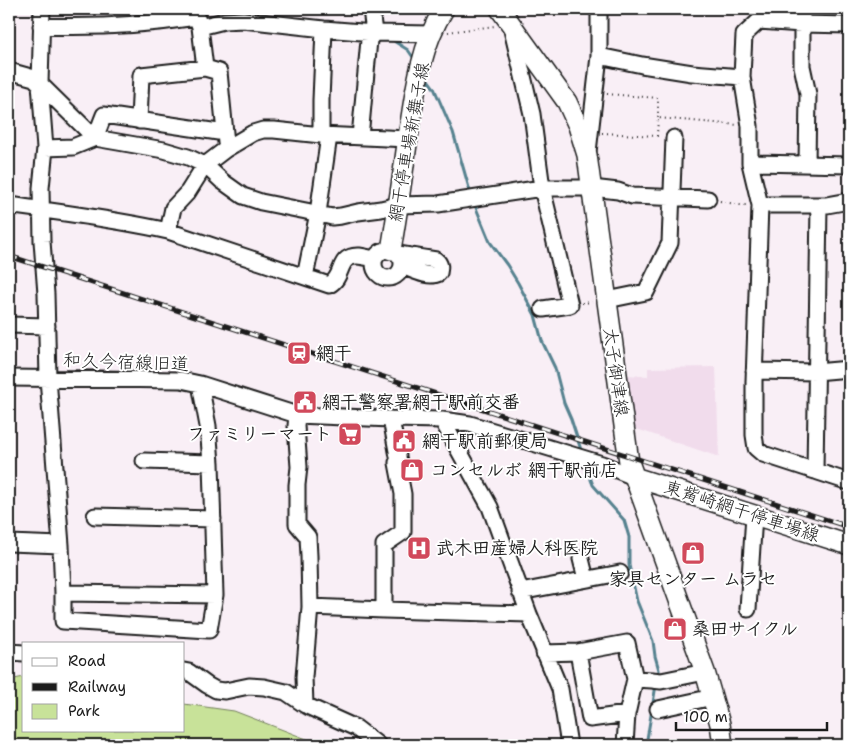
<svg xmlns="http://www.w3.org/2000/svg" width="858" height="754" font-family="'Shantell Sans','Klee One',sans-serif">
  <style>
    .built { fill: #f1dcec }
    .green { fill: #c8e299; stroke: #727f5a }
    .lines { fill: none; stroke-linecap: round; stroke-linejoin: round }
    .stream { stroke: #56828f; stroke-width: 3 }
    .minor-casing { stroke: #1c1c1c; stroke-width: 19 }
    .major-casing { stroke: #1c1c1c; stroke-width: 22 }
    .path { stroke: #1c1c1c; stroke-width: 2; stroke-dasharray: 1 4; stroke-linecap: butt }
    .minor { stroke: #fff; stroke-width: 15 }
    .major { stroke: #fff; stroke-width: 19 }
    .rail-casing { stroke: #1c1c1c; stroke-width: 5 }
    .rail { stroke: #fff; stroke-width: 3; stroke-dasharray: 9; stroke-linecap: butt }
    .labels { text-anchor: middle; stroke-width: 4; stroke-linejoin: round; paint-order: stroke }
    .street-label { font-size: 18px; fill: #1c1c1c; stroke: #fff }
    .poi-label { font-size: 18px; font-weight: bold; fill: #1c1c1c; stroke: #fff; text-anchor: start }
  </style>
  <rect width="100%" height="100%" fill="#f9eff6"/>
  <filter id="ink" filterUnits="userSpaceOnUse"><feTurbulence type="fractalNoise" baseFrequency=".02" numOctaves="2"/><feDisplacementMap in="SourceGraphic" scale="10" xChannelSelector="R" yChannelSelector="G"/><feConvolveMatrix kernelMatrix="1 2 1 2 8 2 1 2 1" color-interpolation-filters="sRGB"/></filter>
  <g filter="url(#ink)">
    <path class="built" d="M716,367L719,457L631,427L621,375L648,376V368Z"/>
    <path class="green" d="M24,677V730H184V704L234,711L322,745H9V680Z"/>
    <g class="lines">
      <path class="stream" d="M392,40L408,50L415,60
        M425,76L434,88L453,132L471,195
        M474,203L490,242L507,265L518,283L535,315L542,341L555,368L564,403L571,419L582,453
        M585,464L593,485L624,520L629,537V565L637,601L653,641L655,656L659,670L658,676
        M646,745L656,685"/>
      <g class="minor-casing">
        <path id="minor" d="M42,9L40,84L45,148L41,188L42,241L46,294L48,378L61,545L63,593L215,595
          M802,9V66L808,94L807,164
          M197,18L200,27L205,68L219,72L226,143
          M41,26C93,28 145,25 196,17
          M200,27L224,21L243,20L324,29L374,33L431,34
          M512,30L532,114L542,188L570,305L543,309
          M599,56L642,65L692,73L742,77L744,35L759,21L802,24L849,25
          M9,71L34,78L95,138L104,115L225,133
          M742,77L750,126V163L849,165
          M139,121L141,75L205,68
          M321,135V100L324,29
          M360,137L369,40L374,33L371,9
          M45,148L73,147L95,138L164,150L188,157L205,165L222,181L243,196L261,202L306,211L332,217L341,216L358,212L381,209L398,205L438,204L542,188H592L618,191L632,196L708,199
          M588,152L599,56V9
          M750,163L760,205L754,381V435L756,448L763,454L849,482
          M9,205C62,213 116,219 168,231L329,285C343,278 338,261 351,257C358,254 368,258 375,259
          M760,205H827L849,201
          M168,231L173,208L188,192L205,165L226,149L253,133L263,130H274L321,135L408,139
          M374 264a14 14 0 1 1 28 0a14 14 0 1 1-28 0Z
          M398,254L436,260C441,264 440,268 439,273C429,279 413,270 402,266
          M305,277L318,213L329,136
          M607,300L646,292L670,243L674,138
          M9,325L47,326
          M754,371L816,372L849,369
          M9,378L181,380L200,384L297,415L391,419L442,420L470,424L602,464L634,477
          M297,415L296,426L299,467L297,485V524L308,537L309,556L310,607L304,677L305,705
          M442,420L490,507L529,614L560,689L569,745
          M144,461L211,463
          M815,471L819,205
          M95,516L213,519
          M9,543L61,545
          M581,559L586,579
          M520,592L620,573
          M63,593V621L209,630L215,595L211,463L208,426L200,384
          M310,607L384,610L529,614
          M748,609L754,515
          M384,610V545L403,532V494L397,463L399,462L391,419
          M9,652L24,653
          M578,652L590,719L627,714
          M544,653L578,652L627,643L635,679L627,714L625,745
          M184,671L189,672L207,685L216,690L225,691L249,686L264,687L286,692L305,705L356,728L378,745
          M635,679L652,680L661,681L705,672
          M658,709L713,697"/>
      </g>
      <g class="major-casing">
        <path id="major" d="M500,9L567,102L578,126L587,155L629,462L705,672L720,724L723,745
          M391,250C397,215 402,180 407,144C414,99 419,48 444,9
          M634,477L849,545"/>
      </g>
      <path class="path" d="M448,32L495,26
        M607,94L658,98V118
        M602,133L657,136L658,118L738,125
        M720,201L740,205H747
        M582,303L592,302"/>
      <use href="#minor" class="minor"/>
      <use href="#major" class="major"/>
      <g class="rail-casing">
        <path id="rail" d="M9,256L849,527"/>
      </g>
      <use href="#rail" class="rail"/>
    </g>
  </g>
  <defs>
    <g id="station-square" transform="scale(1.25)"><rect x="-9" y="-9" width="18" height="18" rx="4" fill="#d1495b" stroke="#fff"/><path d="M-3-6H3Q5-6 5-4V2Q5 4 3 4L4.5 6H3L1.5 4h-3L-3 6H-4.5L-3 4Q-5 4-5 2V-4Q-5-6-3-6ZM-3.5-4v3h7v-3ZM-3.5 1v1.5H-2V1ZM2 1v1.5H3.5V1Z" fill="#fff"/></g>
    <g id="civic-square" transform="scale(1.25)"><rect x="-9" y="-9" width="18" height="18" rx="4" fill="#d1495b" stroke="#fff"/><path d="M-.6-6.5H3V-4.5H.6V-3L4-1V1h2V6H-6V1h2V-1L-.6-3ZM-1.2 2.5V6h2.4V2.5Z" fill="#fff"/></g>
    <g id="supermarket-square" transform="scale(1.25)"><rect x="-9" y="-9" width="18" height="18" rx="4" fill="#d1495b" stroke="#fff"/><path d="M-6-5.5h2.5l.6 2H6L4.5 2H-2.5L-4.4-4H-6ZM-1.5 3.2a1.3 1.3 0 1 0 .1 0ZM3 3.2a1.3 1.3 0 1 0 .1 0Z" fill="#fff"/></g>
    <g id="shop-square" transform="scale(1.25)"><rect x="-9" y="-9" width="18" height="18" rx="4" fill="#d1495b" stroke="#fff"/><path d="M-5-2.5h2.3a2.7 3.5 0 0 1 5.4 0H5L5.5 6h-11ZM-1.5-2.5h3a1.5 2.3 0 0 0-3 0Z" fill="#fff"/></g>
    <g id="hospital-square" transform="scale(1.25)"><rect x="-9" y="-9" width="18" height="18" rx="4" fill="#d1495b" stroke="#fff"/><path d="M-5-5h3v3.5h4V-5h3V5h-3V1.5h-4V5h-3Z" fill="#fff"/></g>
  </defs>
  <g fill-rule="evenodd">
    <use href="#station-square" x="299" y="353"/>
    <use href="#civic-square" x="305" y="402"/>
    <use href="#supermarket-square" x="350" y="434"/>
    <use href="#civic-square" x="404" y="441"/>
    <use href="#shop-square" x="412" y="470"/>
    <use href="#hospital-square" x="419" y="548"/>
    <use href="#shop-square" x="693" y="553"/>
    <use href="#shop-square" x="675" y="629"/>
  </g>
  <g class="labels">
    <g class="street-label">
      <text transform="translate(409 142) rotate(-80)" y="6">網干停車場新舞子線</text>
      <text transform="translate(126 362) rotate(2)" y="6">和久今宿線旧道</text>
      <text transform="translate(616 372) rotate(82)" y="6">太子御津線</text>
      <text transform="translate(742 511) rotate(18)" y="6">東觜崎網干停車場線</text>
    </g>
    <g class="poi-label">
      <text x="316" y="359">網干</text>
      <text x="322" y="408">網干警察署網干駅前交番</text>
      <text x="332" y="440" text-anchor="end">ファミリーマート</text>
      <text x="422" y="447">網干駅前郵便局</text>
      <text x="430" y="476">コンセルボ 網干駅前店</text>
      <text x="436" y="554">武木田産婦人科医院</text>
      <text x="693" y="585" text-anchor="middle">家具センター ムラセ</text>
      <text x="692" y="635">桑田サイクル</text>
    </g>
  </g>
  <rect width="858" height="754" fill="none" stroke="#fff" stroke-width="30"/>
  <rect x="15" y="15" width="828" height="724" fill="none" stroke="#1c1c1c" stroke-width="2" filter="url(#ink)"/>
  <rect x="22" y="642" width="162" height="90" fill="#ffffff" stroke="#a4a4a4"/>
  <rect x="32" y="658" width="25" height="8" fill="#ffffff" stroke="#a4a4a4"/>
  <text x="68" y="666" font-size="15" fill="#1c1c1c">Road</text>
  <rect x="32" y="683" width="25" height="8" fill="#1c1c1c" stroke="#a4a4a4"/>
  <text x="68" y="692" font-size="15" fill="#1c1c1c">Railway</text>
  <rect x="32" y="704" width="25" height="15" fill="#c8e299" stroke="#a4a4a4"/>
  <text x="68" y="716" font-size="15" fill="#1c1c1c">Park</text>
  <path d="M676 722v8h151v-8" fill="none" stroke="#1c1c1c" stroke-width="2.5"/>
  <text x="683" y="722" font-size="15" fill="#1c1c1c" stroke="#ffffff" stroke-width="4" paint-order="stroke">100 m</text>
</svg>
